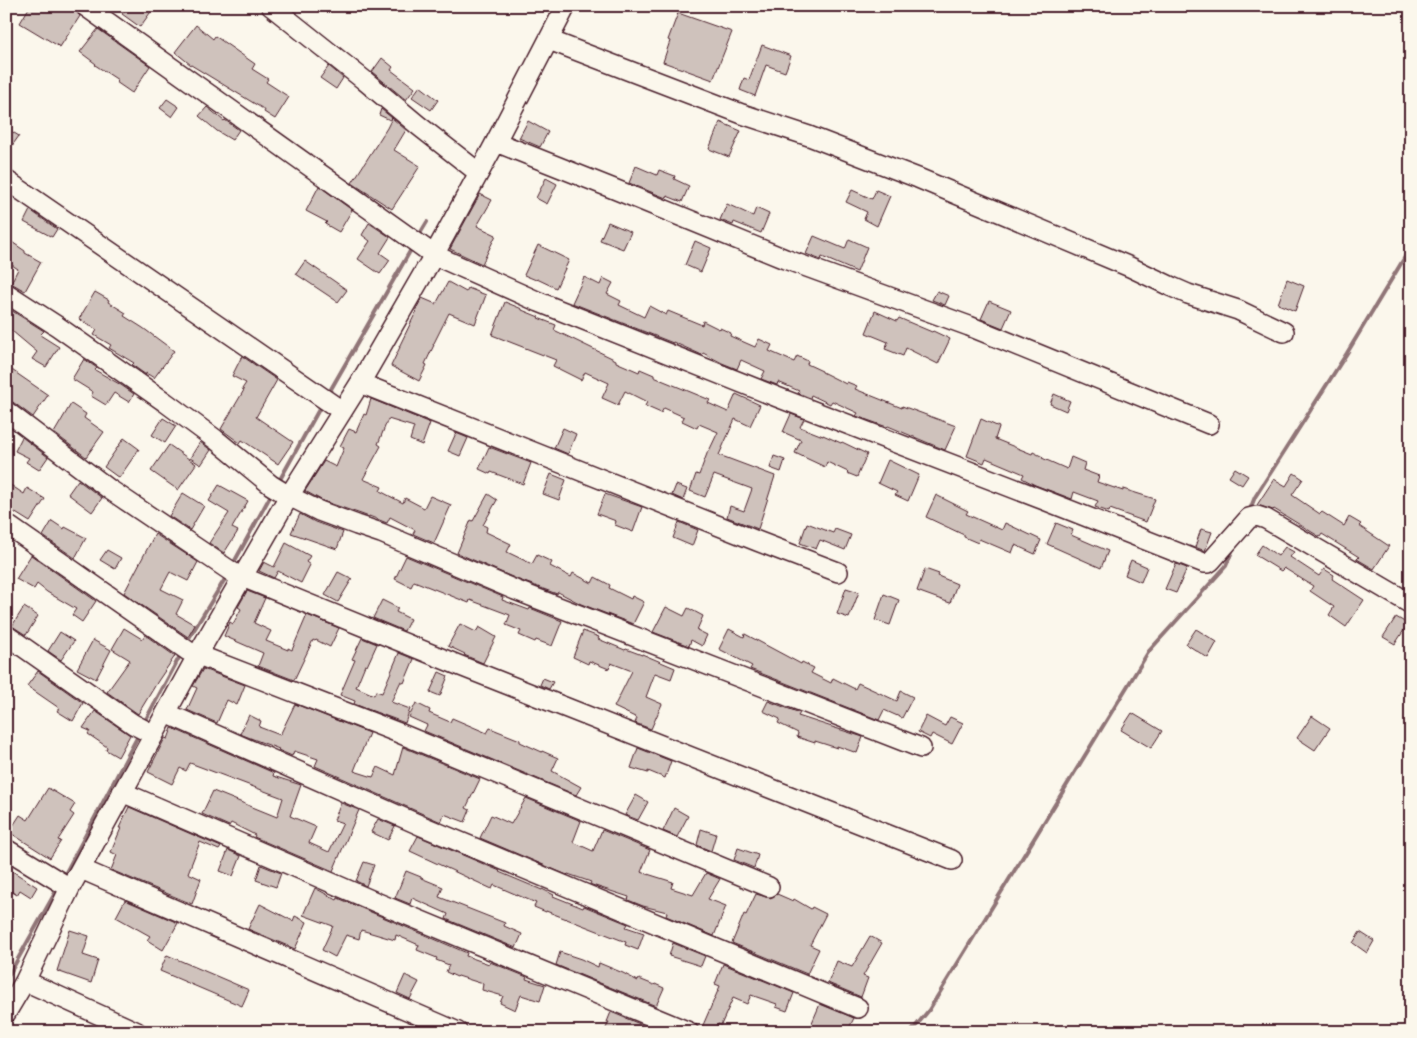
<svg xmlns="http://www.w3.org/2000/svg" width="1417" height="1038" font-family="Itim,sans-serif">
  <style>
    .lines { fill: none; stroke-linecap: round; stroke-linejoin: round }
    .stream { stroke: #907477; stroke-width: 4 }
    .building { fill: #cfc2bc; stroke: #4a1f2b }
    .minor-casing { stroke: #4a1f2b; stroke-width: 22 }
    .minor { stroke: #fbf7ec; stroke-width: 19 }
  </style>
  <rect width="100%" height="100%" fill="#fbf7ec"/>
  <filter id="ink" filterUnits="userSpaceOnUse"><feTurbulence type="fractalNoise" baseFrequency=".02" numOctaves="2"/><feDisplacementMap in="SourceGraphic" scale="10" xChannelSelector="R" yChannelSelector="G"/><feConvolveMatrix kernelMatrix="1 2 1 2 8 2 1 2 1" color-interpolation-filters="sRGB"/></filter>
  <g filter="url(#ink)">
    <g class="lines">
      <path class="stream" d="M418,237L427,222
        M327,396L413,246
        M278,483L322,404
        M1249,512L1255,497L1347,353L1411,247
        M232,566L272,493
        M186,643L228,574
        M144,723L181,654
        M63,878L139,734
        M6,980L59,886
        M911,1032L929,1010L1149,651L1226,566L1233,549"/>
    </g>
    <path class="building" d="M30,6H74L75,11L80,16L60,47L20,23Z
      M129,6H155L140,27L122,14Z
      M678,13L732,32L713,80L663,62L670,41L668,40Z
      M196,25L213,39L215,36L255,64L252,69L268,79L266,82L289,97L275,119L264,112L265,110L191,65L175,52Z
      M98,29L150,66L132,93L116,82L118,80L95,65L96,64L80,52Z
      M762,45L791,56L785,72L766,65L755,96L740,90L744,78L749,80Z
      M382,58L393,67L391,70L415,88L406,100L372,72Z
      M329,66L343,78L336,89L320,78Z
      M420,86L438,100L431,110L412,97Z
      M167,99L179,107L172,117L160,108Z
      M207,107L224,121L225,120L239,130L232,140L217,131L199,116Z
      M381,109L392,118L390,120L379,115Z
      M392,118L406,130L394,150L420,166L392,209L352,183L387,128Z
      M528,121L548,132L540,147L519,138Z
      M720,122L741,131L729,157L709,149Z
      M6,128L19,136L6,154Z
      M636,166L657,175L659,170L675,176L674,179L689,186L682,202L667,196L666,198L629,183Z
      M546,178L557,184L547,204L536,198Z
      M319,186L352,210L339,232L325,224L327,222L306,211Z
      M852,190L872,199L876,190L890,196L877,226L864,219L867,212L846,202Z
      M480,194L492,200L477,226L496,235L482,264L450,249Z
      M727,204L753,216L756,208L769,214L761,233L734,222L733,225L720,220Z
      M30,210L57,229L52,237L24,222Z
      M608,222L631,232L623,249L600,240Z
      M369,223L390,237L380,253L390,260L380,274L358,259L370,241L362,235Z
      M814,236L845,249L849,239L867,247L857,272L822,257L821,260L806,254Z
      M6,238L25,251V253L41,262L25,291L11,283L18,269L6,261Z
      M695,241L711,248L701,272L685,265Z
      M538,245L569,260L556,288L537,279L536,280L524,275Z
      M305,261L347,290L338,302L296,274Z
      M584,277L600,285L603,278L613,283L607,294L621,301L619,305L644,317L649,306L666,315L668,311L702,325L703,321L719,329L720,328L731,333L730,336L755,347L759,339L772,345L769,351L794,362L797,356L808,361L807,364L822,371V372L846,384L847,382L857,386L855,389L902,408V406L956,426L945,450L888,426L887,427L856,416L858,413L832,401L830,404L811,395L810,398L798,393L799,391L778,382L777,385L761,379L765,371L741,360L737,369L722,363L703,353L702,355L673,342V343L572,303Z
      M1287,279L1304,286L1295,311L1278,304Z
      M448,282L466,292L468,288L486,295L475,324L449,313L433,345H434L425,364L427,365L419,381L391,366L400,347H399L416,312L415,311L422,298L436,304Z
      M937,291L949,296L945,305L932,300Z
      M95,292L109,300L108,302L126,313L124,316L143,328L174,351L154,378L146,373V375L132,365L134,363L109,348L111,345L94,335L97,330L79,319Z
      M989,301L1011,310L1003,328L981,319Z
      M505,302L522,309V310L539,317L538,318L556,325L554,330L616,360V362L639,372L640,369L654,375V377L710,400L708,403L728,412L736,394L760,405L750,426L735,419L719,455L775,476L758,529L727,517L730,506L744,511L752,489L714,475L705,497L690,491L696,474L699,475L708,451H709L718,432L699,424L697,428L682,421L684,417L664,408L661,413L645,406L647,402L625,391L618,405L602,398L609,383L585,372L581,380L553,366L556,360L492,335Z
      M6,307L44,331L40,335L59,347L46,367L32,359L37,352L6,326Z
      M875,311L897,321L899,318L932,332L933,331L950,339L938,364L906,348L903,356L885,349L888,342L866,333Z
      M242,356L277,380L256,417L293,442L278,464L242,440L240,443L221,429L244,390L242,389L246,383L232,376Z
      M84,359L97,368L95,370L121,385L134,394L129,402L114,393L106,405L91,396L93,392L72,379Z
      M6,366L48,395L33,417L6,397Z
      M1054,394L1070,401L1066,411L1050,404Z
      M371,399L430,423L422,445L410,440L414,427L388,419L378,444L381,446L363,479L382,487L380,491L403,503L405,498L424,508L430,496L451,505L434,543L413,534L415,530L390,517L387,523L369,516V517L361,514L323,501L305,491L324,461L336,467L344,448L340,446L349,429L356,432L364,414L366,415Z
      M71,404L86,414L84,418L104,432L86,457L54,433Z
      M791,414L804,419L800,427L823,436V435L841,443L842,442L867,454L857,477L847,473L848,472L827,462L825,467L795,453L801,440L783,432Z
      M163,418L176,426L165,443L152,435Z
      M981,419L999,427L995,439L1032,454L1033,452L1043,457L1042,458L1067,469L1071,457L1085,463L1083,470L1099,476L1097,482L1123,491V489L1155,499L1146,522L1110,509L1109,512L1095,507L1098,501L1074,492L1072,499L1035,485L1022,478L1024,474L986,458L984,463L967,456Z
      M563,428L576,434L568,454L554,448Z
      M456,433L468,438L460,456L448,451Z
      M22,437L48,457L39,470L26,462L29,458L15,451Z
      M124,438L139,449L119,478L104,467Z
      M200,442L211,450L201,465L190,458Z
      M169,445L196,464L178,490L151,471Z
      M489,447L531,463L523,484L491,472L490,474L479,469Z
      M774,456L785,460L781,472L770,468Z
      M888,460L919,475L908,501L895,495L897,492L878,483Z
      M1235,468L1248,476L1242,485L1229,477Z
      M1294,473L1303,479L1292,495L1320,514L1322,512L1344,526L1349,517L1361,524L1359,526L1389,546L1374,569L1357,559L1359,557L1322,534L1320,537L1274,509L1273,510L1257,505L1274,479L1286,486Z
      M551,474L566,480L559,500L543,494Z
      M78,480L102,498L92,512L68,494Z
      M6,482L24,494L27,488L45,499L30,522L6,507Z
      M219,485L248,501L232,528L238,531L224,553L209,543L229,513L209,501Z
      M676,485L687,489L683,500L672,495Z
      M183,493L204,506L190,530L169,516Z
      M488,494L497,500L483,525L487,527L486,532L511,544L507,552L532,564L537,555L552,562L550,566L571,577L573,573L592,583L595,577L610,585L609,588L631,599L632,596L644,602L633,624L581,604L558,592L557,594L519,580L457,553L471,520L473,521Z
      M605,494L642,507L633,532L615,525L616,521L597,514Z
      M936,495L968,511L966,514L1002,530L1005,523L1041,540L1035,554L1015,545L1012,553L979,539L978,543L964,537V535L926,517Z
      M300,514L315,522L343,532L337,549L291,533Z
      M52,521L64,529L65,527L86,538L75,558L43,536Z
      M679,522L698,530L692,546L673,538Z
      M807,523L833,533L835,529L851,535L845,550L820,540L816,549L800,543Z
      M1056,523L1073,530L1071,535L1108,551L1101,568L1047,544Z
      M1201,529L1212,532L1205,551L1195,547Z
      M155,534L198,562L188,581L170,572L161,589L183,600L176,614L195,625L188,637L124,593Z
      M286,543L310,556L306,562L310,565L301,583L278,571L274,578L259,571L264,562L274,567Z
      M1262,545L1278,556L1285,547L1294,552L1290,557L1319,576L1324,569L1334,575L1332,579L1364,600L1346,627L1329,615L1334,607L1310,591L1313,586L1284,568L1281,571L1255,555Z
      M107,550L121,558L115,569L100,560Z
      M31,555L96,601L82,622L72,615L76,609L47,592L37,584L34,589L16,579Z
      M406,556L503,597L502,600L529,610L530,608L562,621L552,646L536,640L535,642L519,635L521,631L506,625L510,615L470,600L469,603L414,581L411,587L395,579Z
      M1131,560L1147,567L1141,582L1125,575Z
      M1176,564L1187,568L1176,593L1165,589Z
      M925,569L939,574L938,576L957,584L950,603L917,591Z
      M338,572L352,579L338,602L325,595Z
      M846,588L859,592L849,618L837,614Z
      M247,591L265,598L254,623L271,631L266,641L288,650V648L292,650L307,615L339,628L330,647L316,640L315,641L313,640L294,680L258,666L263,653L224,636L230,622L233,624L241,609L238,607Z
      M884,594L899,600L890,625L875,620Z
      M382,600L398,608L396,612L410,619L404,631L373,618Z
      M24,607L38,616L26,635L12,626Z
      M666,607L684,616L688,608L703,616L697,630L707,635L702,646L691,640L689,646L653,632Z
      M1396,617L1408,624L1395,644L1383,637Z
      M460,624L476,632L479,627L496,637L483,663L464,655L465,654L448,646Z
      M124,628L142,639L145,635L175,656L158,681L138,714L107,692L130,660L112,649Z
      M729,629L744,637L745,634L801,664L802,662L814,668L811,673L831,683L833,678L855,689L858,683L897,701L901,691L913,697L902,718L884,710L879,720L750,669L752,666L719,649Z
      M1196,629L1217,642L1208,658L1186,644Z
      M583,631L599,637L598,639L625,650L626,649L642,655V654L675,668L671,679L655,673L646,697L662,704L651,729L635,723L637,718L614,707L632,671L611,663L609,669L589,661L588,664L573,657Z
      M60,632L74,641L61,660L48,651Z
      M362,638L377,644L367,666L365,665L356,687L374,695L376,691L382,693L399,653L414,659L404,683L401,681L391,702L410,709L405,723L354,704L355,701L340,695L355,660L352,659Z
      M93,640L111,650L96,679L77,669Z
      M203,669L245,685L237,705L227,700L217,723L187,710L197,688L193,686Z
      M38,671L83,703L73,721L57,711L59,708L27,686Z
      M439,672L448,676L440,696L430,692Z
      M543,678L553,682L549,689L540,685Z
      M768,701L800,713L798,716L863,737L857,753L837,746V748L815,741V743L797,737L798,733L778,723L780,719L763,711Z
      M416,703L430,710L429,713L450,722L452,718L487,733L490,728L520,740V742L542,752V751L558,758L552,771L581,787L576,795L424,731L427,725L409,717Z
      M295,704L369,733L354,771L373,777L378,767L395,775L403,747L480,779L466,808L470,810L465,822L444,814L441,822L315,766L318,759L294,751L292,756L278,750L279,749L240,734L249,715L261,721L259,727L280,735Z
      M95,711L130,735L118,757L106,750L107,747L88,734L90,731L83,728Z
      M1132,713L1162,731L1151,748L1121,730Z
      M926,716L945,726L950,717L963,723L952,744L932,734L930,738L918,732Z
      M1312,716L1330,728L1315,750L1297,738Z
      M172,728L274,773L273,776L301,785L290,816L316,827L309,843L329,852L343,823L334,820L341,803L359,810L333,871L254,837L255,835L231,823L229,826L202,814L213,791L277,817L283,798L190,763L186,771L180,768L172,784L148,772L165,738L168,739Z
      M638,748L671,761L665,778L648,771V773L631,768Z
      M48,788L75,804L70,812L74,815L58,840L61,841L50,858L9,832L20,815L28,820Z
      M636,795L648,802L638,820L625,815Z
      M526,798L581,821L573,842L593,851L602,830L650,850L641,872L673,882L671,888L693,895L706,873L720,879L708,899L726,906L714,936L666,916L667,912L643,906L628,900L629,897L592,885L590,884L591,882L568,874L567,875L480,838L491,815L511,824Z
      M129,807L221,847L219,850L200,842L188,873L201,879L192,904L111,870L117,855L111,852L121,828H119Z
      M674,808L688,816L677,837L663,831Z
      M378,819L395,826L388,840L371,832Z
      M701,829L716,834L711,851L697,845Z
      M418,836L500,871L499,872L542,890V889L554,895L553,896L583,908L584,906L628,924L626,927L644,933L638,950L625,945L626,942L546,911V912L534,907L536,903L494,885L492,889L410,851Z
      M738,848L758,855L754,868L734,860Z
      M228,850L241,856L233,876L220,871Z
      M364,862L374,865L366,886L356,881Z
      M261,865L281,873L276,887L256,880Z
      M6,867L37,887L31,897L20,890L17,895L6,888Z
      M406,871L421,877V878L443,887L439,897L505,923L504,926L522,934L516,948L446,919L448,914L412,898L410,904L395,898Z
      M315,888L337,900L338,898L467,953L466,956L489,964L490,962L527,977L526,979L545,985L540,1001L521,995L515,1010L500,1003L503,996L482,990L483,984L458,976L457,977L446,972L449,965L436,960L437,958L417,950L419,945L396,935L395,940L361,930L359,939L346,935L335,957L322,950L333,926L303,915Z
      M756,894L770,898L777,894L793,901L794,899L811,909L812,907L826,914L810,945L819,949L807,974L732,943L744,914L746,915Z
      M125,900L178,923L163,950L147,940L150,936L116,917Z
      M260,904L293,921L295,916L307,922L295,949L248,929Z
      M70,930L89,936L83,955L98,960L91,983L57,971Z
      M1360,932L1374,941L1367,953L1353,943Z
      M870,936L882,943L863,976L868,978L861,997L828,983L837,961L852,967Z
      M673,943L705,956L701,966L669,956Z
      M560,952L581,959L598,967L599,963L623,973L638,981L639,979L654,985L655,984L664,988L656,1006L556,965Z
      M167,955L249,990L242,1006L160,971Z
      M723,964L794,993L787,1011L776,1007L777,1004L751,995L747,1004L733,998L721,1025L718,1024L714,1032H700L720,986L715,984Z
      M405,975L419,982L410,999L397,993Z
      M820,1004L854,1018L847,1032H828L811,1025Z
      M611,1012L654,1030L653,1032H604L609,1022H607Z"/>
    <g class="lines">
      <g class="minor-casing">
        <path id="minor" d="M85,6L434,255L539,302L777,397L1044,500L1204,563H1208L1211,561L1249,518L1257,516L1266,519L1411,604
          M271,6L364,80L419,126L479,173
          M549,40L742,114L809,136L918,178L1130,267L1172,287L1188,294L1238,310L1284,332
          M496,142L614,189L785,259L969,326L1209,424
          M6,180L342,411
          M6,293L57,326L165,402L215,439L271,485L289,496L319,511L357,525L381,533L515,590L921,748
          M360,383L757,541L838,572
          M6,411L109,489L235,574L458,665L952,860
          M6,524L188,651L399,733L769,887
          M6,635L133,724L154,735
          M166,713L422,826L858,1008
          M122,792L378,903L689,1032
          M6,849L70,888
          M81,869L458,1032
          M25,981L137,1032
          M6,1013L25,981L70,888L202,647L289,496L360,383L434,255L492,149L566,6"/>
      </g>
      <use href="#minor" class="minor"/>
    </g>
  </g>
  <rect width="1417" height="1038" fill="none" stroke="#fbf7ec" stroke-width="25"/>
  <rect x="12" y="12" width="1392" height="1013" fill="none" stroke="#4a1f2b" stroke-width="2" filter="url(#ink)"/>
</svg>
